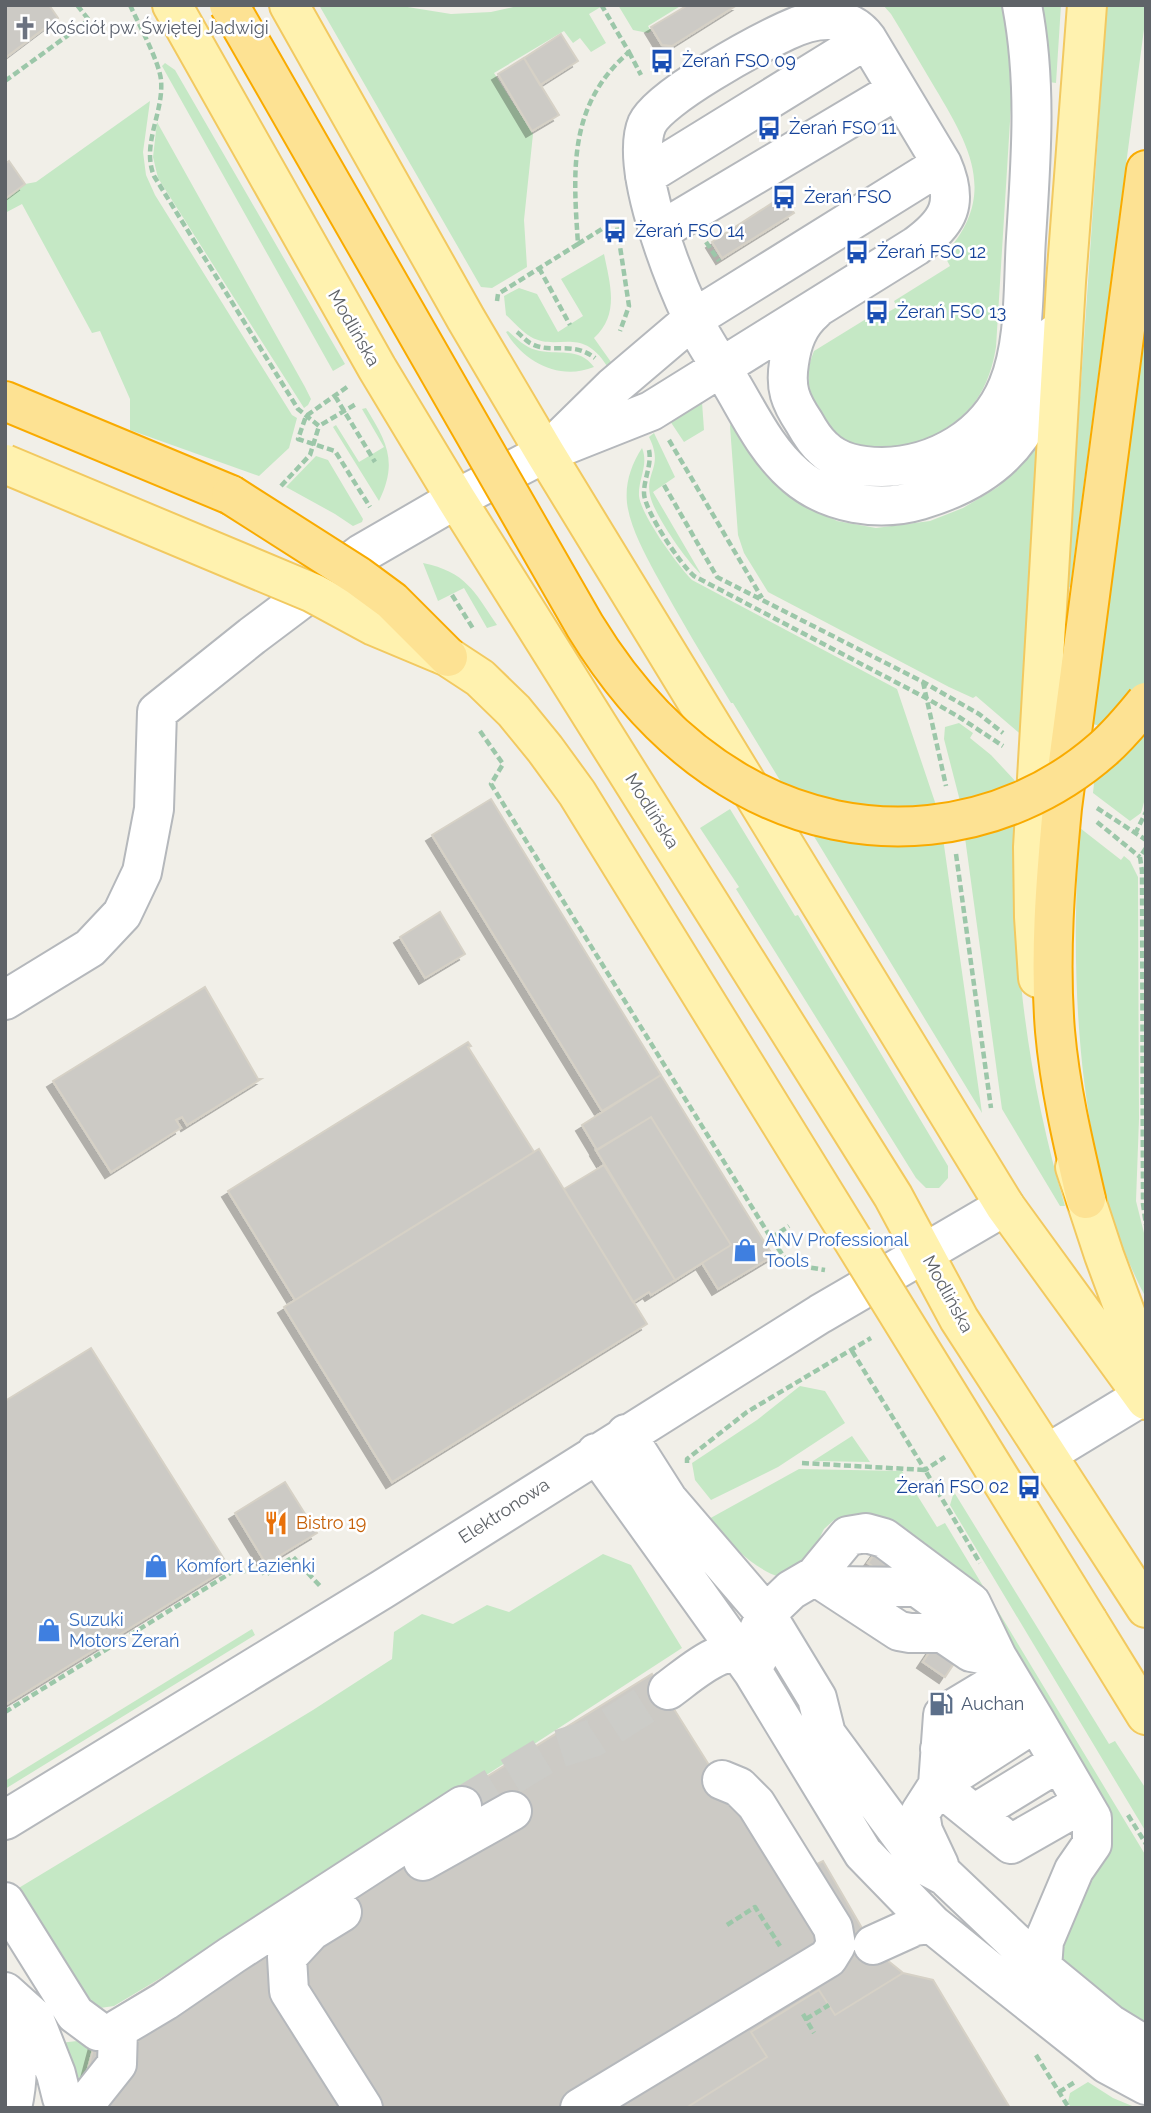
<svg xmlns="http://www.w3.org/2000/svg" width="1151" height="2113" font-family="Raleway,sans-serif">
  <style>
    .green { fill: #c5e8c5 }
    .building { fill: #cccac5; stroke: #d6d1c6; stroke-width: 2; filter: url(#shadow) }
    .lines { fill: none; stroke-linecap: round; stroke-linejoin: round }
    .minor-tunnel { stroke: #ccccc8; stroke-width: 38; stroke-dasharray: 38 19; stroke-linecap: butt }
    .minor-casing { stroke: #b5b8bc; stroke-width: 42 }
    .major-casing { stroke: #f2c960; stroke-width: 42 }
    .highway-casing { stroke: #f9ab00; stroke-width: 42 }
    .path { stroke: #9cc7a9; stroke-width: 4.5; stroke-dasharray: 7 3.5; stroke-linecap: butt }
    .minor { stroke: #fff; stroke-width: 38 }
    .major { stroke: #fff2af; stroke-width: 38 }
    .highway { stroke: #fde293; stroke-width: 38 }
    .major-bridge-casing { stroke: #f2c960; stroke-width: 42; stroke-linecap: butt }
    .highway-bridge-casing { stroke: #f9ab00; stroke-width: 42; stroke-linecap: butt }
    .major-bridge { stroke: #fff2af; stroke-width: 38 }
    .highway-bridge { stroke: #fde293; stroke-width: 38 }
    .labels { text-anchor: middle; stroke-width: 5; stroke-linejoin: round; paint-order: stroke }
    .worship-label { font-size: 18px; fill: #5b616d; stroke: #fff; text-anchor: start }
    .transit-label { font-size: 18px; fill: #164399; stroke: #fff; text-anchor: start }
    .street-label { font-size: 18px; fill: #5f6368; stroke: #fff }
    .shop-label { font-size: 18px; fill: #366cbe; stroke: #fff; text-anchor: start }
    .food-label { font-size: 18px; fill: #c56008; stroke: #fff; text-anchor: start }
    .service-label { font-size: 18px; fill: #4e5e75; stroke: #fff; text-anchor: start }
  </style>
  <defs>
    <filter id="shadow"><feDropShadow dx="-6" dy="6" stdDeviation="0" flood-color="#0004"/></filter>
  </defs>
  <rect width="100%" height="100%" fill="#f1efe8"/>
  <path class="green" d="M319,5H395L451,14L491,12L522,5H604L589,14L606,43L591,52L580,38L573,43L564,31L494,73L533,134L524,220L527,267L492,288L481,287Z
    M618,5H682L648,26L651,31L648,33L633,30Z
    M883,5H1005L1012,89L996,347C993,366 987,385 975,402C935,454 838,475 812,398C807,382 807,367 814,351L866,319L869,323L897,307L894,301L950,266L944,255C998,196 971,148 935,88C920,63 906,38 891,14Z
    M1041,5H1061L1056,83L1049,82Z
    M1107,5H1146V14L1070,587H1067Z
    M165,63L175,70L345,364L333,371L167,75L162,66Z
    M150,101L143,152L146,175L155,195L292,415L297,418L289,448L259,476L130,430V399L100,331L92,333L22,204L5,213V199L25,184L36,182Z
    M157,122L305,387L311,399L308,405L304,408L158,178L153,157Z
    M604,254C610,284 620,314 594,338L611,362L607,366C581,325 558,352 531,337C522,332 514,322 506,315L504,296L519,288L537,294L558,332L583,316L561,279Z
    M1146,326V795L1141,813L1130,821L1093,793L1100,726L1093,724Z
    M508,331C517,339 525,347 536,350C557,356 579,346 594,367C559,381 524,362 506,332Z
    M702,402L704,430L684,442L670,421Z
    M366,408C387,442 398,462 379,501L333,427L336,425L359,462L384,447L362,409Z
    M732,420L795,499L837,521L876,528L930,521L963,508L998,487L1036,448L1045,449L1025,738L976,696L973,698L949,687L768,592L744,553L738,535L730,426Z
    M654,433L675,477L653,492L701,574C687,562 653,513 650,495C645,471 664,467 649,437Z
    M642,448C649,465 638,479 639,496C641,515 678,566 692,580L897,689L940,817L982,1113L733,703H731C705,660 679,617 655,573C644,552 630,527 627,503C625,483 631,465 642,448Z
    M316,456L328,460L363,519L362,522L353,526L335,514L286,487Z
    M423,563C466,572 474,591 497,625L487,628L464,588L438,601Z
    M959,723L973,733L970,738L991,755L1019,785C1018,820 1015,856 1016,891C1017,998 1035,1104 1065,1206H1060L1002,1109L960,801L944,739L945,727Z
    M730,809L795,916L798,915L948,1166V1178L939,1188H926L916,1178L736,889L739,887L700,828Z
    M1080,828L1121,860L1124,856L1130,861L1138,877L1139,1119L1136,1201L1146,1241V1298C1076,1167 1069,973 1080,828Z
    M800,1386L825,1391L845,1423L778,1467L711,1500L695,1480L692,1463L757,1420Z
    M852,1436L870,1462L813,1461Z
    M799,1469L902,1471L937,1527L945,1523L1146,1856V2030L1063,1960L1061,1944L1106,1836L856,1517L846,1516L834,1520L824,1529L807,1563L780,1577C752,1569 728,1540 707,1520Z
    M954,1492L1109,1744L1115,1741L1146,1789V1832L950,1505Z
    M603,1554L631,1565L682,1648L323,1881L114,2006L100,2008L85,1996L17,1889L313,1710L392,1659L394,1632L422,1614L453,1624L487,1605L509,1612Z
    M252,1629L255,1635L5,1789V1781Z
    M77,2041L94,2045L83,2087L71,2093L60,2043Z
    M1088,2082L1113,2098L1137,2108H1071L1068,2102L1070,2093Z"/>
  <path class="building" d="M5,5H49L58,18L5,58Z
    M688,5H737L672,46L662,45L651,27Z
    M561,34L578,61L540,85L524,58Z
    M524,58L559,115L532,131L498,74Z
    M9,161L25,184L5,199V164Z
    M783,196L794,213L722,258L712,242Z
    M491,799L661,1075L602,1111L432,835Z
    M440,912L465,954L425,978L400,937Z
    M205,987L258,1079H261L187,1125L182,1117L176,1120L181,1128L111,1172L53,1081Z
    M468,1042L471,1046L468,1047L534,1152L295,1300L228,1191Z
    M661,1075L773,1256L718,1289L702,1263L731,1245L651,1117L597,1150L582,1125Z
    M651,1117L731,1245L675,1280L596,1150Z
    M539,1149L647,1324L392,1482L284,1307Z
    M604,1165L675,1280L651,1295L649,1292L633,1302L564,1189Z
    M91,1348L229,1567L5,1705V1401Z
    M285,1482L317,1533L266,1564L235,1513Z
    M883,1542L904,1558L889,1578L868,1563Z
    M939,1638L961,1653L945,1677L923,1662Z
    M652,1674L709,1765H733L809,1868L823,1861L866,1935L861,1939L903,1973L835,2015L819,1990L796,2004L751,2032L767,2057L686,2108H46L83,2087L102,2016Z
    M903,1973L933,1980L1010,2108H686L767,2057L751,2032L796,2004L819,1990L835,2015Z"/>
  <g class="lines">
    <path class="minor-tunnel" d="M462,1806L552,1751L593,1738L668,1690"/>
    <g class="minor-casing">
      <path id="minor" d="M645,176L867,39
        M660,231L897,90
        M814,311C798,325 792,342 789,363C785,388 790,401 804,422C809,431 815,441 823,448C838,463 861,467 882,467C936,466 987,437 1008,386C1026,343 1023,284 1026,238C1031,160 1037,83 1022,5
        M557,442L613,387L693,319L942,164
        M5,1000L90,948L122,914L142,872L154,809L157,712L252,636L361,554L456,499L545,453L651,411L916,246C949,222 959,203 942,164L867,39C847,12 813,18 786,31C756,45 659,97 647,124C629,166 673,276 692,317C702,339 717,360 729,380C749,413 766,451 796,476C829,504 879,512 920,500C968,486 1012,460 1033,412C1043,387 1047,361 1054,335
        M626,1434L668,1500L766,1614L817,1698L826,1734L921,1863L945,1876L1042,1968L1110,2024L1146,2046
        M596,1453L753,1672L863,1853L932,1924L990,1971L1107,2064L1146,2085
        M1047,1454L1146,1394
        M815,1576L899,1631L910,1633H943L971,1652L997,1657
        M831,1586L917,1587L950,1611
        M756,1636L766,1614L791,1590L815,1576L848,1536L866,1533L884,1538L971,1603L997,1657L1036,1722L938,1785L920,1813L923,1831L939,1865
        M1008,1676L943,1715L938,1785L1011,1844L1083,1803
        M668,1690C692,1673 728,1637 758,1658
        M1036,1722L1092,1818V1844L1074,1870L1044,1941L1042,1968
        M940,1749L1022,1699
        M974,1814L1059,1762
        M5,1820L383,1589L820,1314L1005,1206
        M423,1861L512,1811
        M5,1902L75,2014L98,2031
        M342,1912L311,1931L287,1957L289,1991L363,2108
        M873,1945L915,1926L932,1924
        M5,1992L34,2018L56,2074L62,2098
        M5,2014C19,2043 19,2077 12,2108
        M82,2108L117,2064L118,2029L165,2001L232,1955L462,1806
        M580,2108L828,1958L836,1945L833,1928L756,1804L739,1787L722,1780"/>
    </g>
    <g class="major-casing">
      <path id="major" d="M172,5L377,368L456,499L893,1196L959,1319L1146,1608
        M289,5L466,319L545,453L1005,1206L1146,1400
        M1038,978L1034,917L1033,847L1066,282L1087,5
        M1075,1167L1104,1255L1131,1328L1142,1387
        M1088,1621L1146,1715"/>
    </g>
    <g class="highway-casing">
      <path id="highway" d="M5,401L231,495
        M1086,1199C1073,1143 1060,1088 1055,1031C1049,957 1055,882 1062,808L1146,170"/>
    </g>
    <path class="path" d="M130,5C139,25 159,61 161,80C164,113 141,144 154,176L298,409L319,426L356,404
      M629,52L641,75
      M5,81L89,20L77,5
      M706,242L719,261
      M578,244L616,220L629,306L620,331
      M539,268L570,325
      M497,301L498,294L578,244C573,170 568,105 629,52L602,6
      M517,332C521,335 525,340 530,343C551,355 572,340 595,358
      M347,387L306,416L298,439L335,451L370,507
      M335,396L375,462
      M669,440L762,598
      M649,450C652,465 644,478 644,493C644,510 680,564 694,576L926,698L959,717L1003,746
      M664,485L717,577L923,682L979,714L1003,733
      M281,486L310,455L319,426
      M452,595L474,630
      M923,682L946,786
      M480,731L503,764L491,784L771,1238L789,1264L825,1270
      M1097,808L1146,840
      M1097,822L1140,857
      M1135,834L1146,812
      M1146,848L1140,857L1142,871L1143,1204L1146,1225
      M956,854L991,1108
      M771,1238L789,1226
      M852,1351L925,1470L945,1457
      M687,1463V1459L747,1412L871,1338
      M802,1463L925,1470L980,1563
      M5,1712L232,1572L261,1570L265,1575L293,1557L320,1586
      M1128,1815L1146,1844
      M727,1925L755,1907L780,1946
      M803,2014L814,2033
      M806,2019L829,2005
      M1036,2055L1069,2108
      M1059,2092L1075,2082"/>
    <use href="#minor" class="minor"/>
    <use href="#major" class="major"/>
    <use href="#highway" class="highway"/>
    <g class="major-bridge-casing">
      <path id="major-bridge" d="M5,464L313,593L374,626L448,657L480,678L514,711L545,749L577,793L1088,1621"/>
    </g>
    <g class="highway-bridge-casing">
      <path id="highway-bridge" d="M229,5L585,626C624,690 677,749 744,786C860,851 1003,837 1103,749C1119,735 1133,718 1146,702
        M231,495L358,576L392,601L448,657"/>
    </g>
    <use href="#major-bridge" class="major-bridge"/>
    <use href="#highway-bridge" class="highway-bridge"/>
  </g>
  <defs>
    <g id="church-bare" transform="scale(1.89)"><path d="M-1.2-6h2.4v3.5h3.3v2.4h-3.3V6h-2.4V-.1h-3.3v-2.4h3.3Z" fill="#6b7280" stroke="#fff" stroke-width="2.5" paint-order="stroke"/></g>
    <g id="bus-bare" transform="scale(1.89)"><path d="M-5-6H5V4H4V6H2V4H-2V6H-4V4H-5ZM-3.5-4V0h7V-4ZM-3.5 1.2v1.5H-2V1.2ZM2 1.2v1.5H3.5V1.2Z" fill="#1a4fb4" stroke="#fff" stroke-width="2.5" paint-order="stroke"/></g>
    <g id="shop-bare" transform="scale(1.89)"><path d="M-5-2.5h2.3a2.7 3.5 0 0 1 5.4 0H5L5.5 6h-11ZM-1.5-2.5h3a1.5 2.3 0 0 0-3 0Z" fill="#3f7fe0" stroke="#fff" stroke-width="2.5" paint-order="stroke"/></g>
    <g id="restaurant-bare" transform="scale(1.89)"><path d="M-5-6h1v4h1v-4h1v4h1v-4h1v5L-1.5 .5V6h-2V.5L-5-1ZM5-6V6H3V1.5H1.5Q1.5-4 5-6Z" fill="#e8710a" stroke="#fff" stroke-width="2.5" paint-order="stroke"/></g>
    <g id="fuel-bare" transform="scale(1.89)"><path d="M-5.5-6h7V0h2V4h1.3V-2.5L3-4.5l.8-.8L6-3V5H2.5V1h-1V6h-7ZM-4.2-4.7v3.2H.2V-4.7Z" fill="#5c6f8a" stroke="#fff" stroke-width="2.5" paint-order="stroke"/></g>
  </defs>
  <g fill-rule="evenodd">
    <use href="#church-bare" x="25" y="28"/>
    <use href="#bus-bare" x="662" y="61"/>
    <use href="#bus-bare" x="769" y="128"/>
    <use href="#bus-bare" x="784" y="197"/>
    <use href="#bus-bare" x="615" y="231"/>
    <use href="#bus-bare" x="857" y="252"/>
    <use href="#bus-bare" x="877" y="312"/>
    <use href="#shop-bare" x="745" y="1250"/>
    <use href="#bus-bare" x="1029" y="1487"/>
    <use href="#restaurant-bare" x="276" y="1523"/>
    <use href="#shop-bare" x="156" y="1566"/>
    <use href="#shop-bare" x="49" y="1630"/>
    <use href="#fuel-bare" x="941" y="1704"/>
  </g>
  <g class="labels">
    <g class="worship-label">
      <text x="45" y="34">Kościół pw. Świętej Jadwigi</text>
    </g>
    <g class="transit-label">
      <text x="682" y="67">Żerań FSO 09</text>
      <text x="789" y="134">Żerań FSO 11</text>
      <text x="804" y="203">Żerań FSO</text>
      <text x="635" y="237">Żerań FSO 14</text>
      <text x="877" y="258">Żerań FSO 12</text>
      <text x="897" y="318">Żerań FSO 13</text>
      <text x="1009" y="1493" text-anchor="end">Żerań FSO 02</text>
    </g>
    <g class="street-label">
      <text transform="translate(354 328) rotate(60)" y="6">Modlińska</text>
      <text transform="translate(652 811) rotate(58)" y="6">Modlińska</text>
      <text transform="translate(948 1294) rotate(61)" y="6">Modlińska</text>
      <text transform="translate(504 1511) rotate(-33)" y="6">Elektronowa</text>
    </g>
    <g class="shop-label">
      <text x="765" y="1246">ANV Professional<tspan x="765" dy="21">Tools</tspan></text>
      <text x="176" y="1572">Komfort Łazienki</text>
      <text x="69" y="1626">Suzuki<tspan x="69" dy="21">Motors Żerań</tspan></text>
    </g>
    <g class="food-label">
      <text x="296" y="1529">Bistro 19</text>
    </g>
    <g class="service-label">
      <text x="961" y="1710">Auchan</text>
    </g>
  </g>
  <rect width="1151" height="2113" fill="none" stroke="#5f6368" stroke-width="14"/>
</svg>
